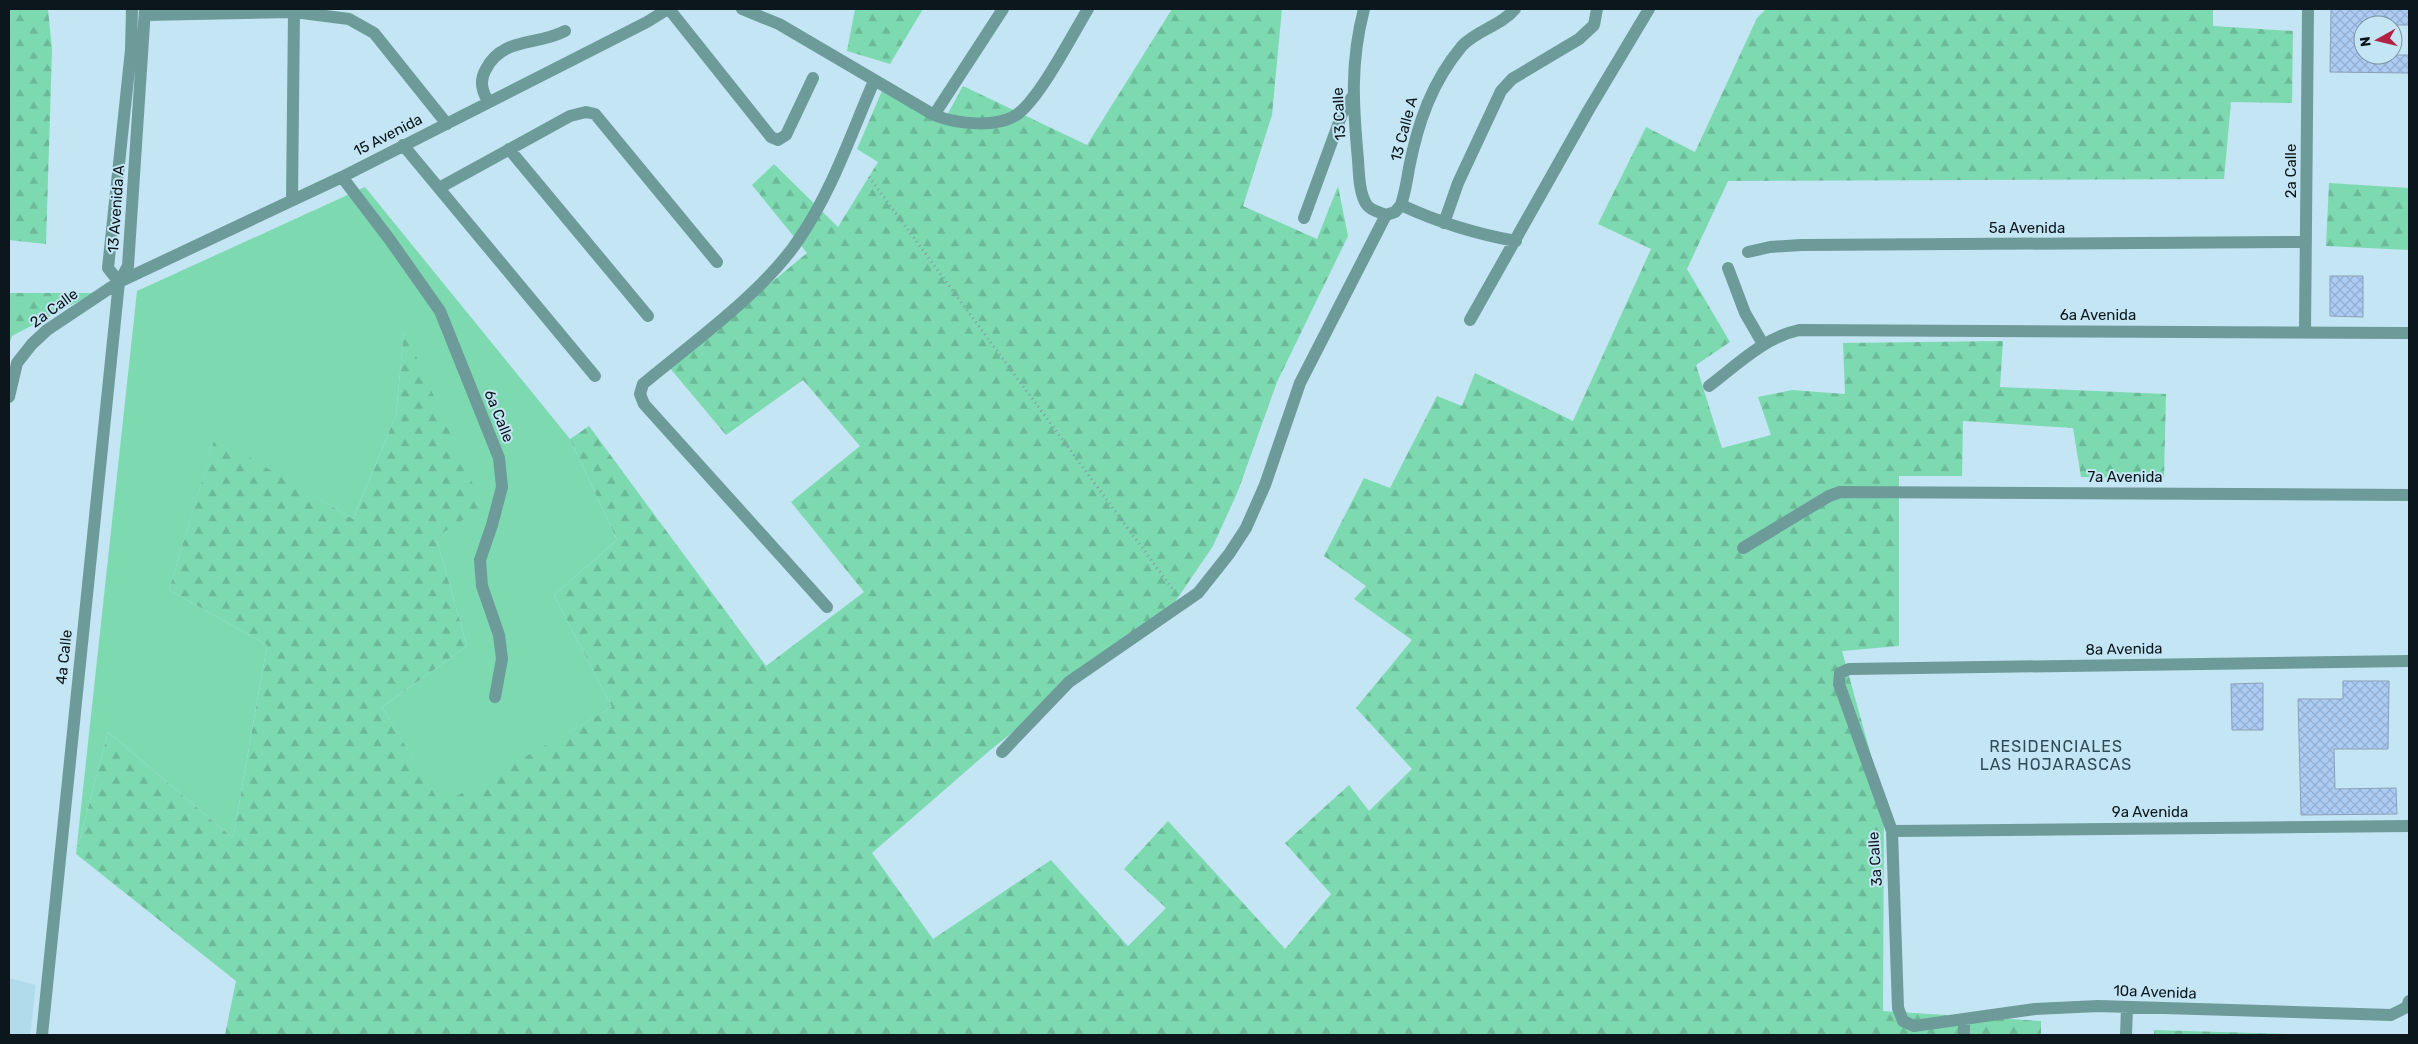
<svg xmlns="http://www.w3.org/2000/svg" width="2418" height="1044" font-family="Rubik,sans-serif">
  <style>
    .built { fill: #b1dbeb }
    .green { fill: #7ddab0 }
    .forest { fill: url(#forest-firs) }
    .building { fill: url(#building-cross-hatch); stroke: #8d9fb6 }
    .lines { fill: none; stroke-linecap: round; stroke-linejoin: round }
    .path { stroke: #829ba6; stroke-width: 3; stroke-dasharray: 1 4; stroke-linecap: butt }
    .minor { stroke: #6d9b99; stroke-width: 12 }
    .labels { text-anchor: middle; stroke-width: 4; stroke-linejoin: round; paint-order: stroke }
    .street-label { font-size: 15px; fill: #0b171c; stroke: #c4e5f3 }
    .neighbourhood-label { font-size: 16px; letter-spacing: 1px; fill: #2e4b56; stroke: #c4e5f3 }
  </style>
  <defs>
    <pattern id="forest-firs" width="22" height="20" patternUnits="userSpaceOnUse" patternTransform="scale(1.25)"><rect width="22" height="20" fill="#7ddab0"/><path d="M5 1l3.5 6h-7zM16 11l3.5 6h-7z" fill="#6bba97"/></pattern>
    <pattern id="building-cross-hatch" width="8" height="8" patternUnits="userSpaceOnUse" patternTransform="scale(1.25)"><rect width="8" height="8" fill="#acccf4"/><path d="M0 0l8 8M0 8l8-8" fill="none" stroke="#93aed1"/></pattern>
  </defs>
  <rect width="100%" height="100%" fill="#c4e5f3"/>
  <path class="built" d="M9,978L36,985L30,1035H9Z"/>
  <path class="green" d="M365,187L570,439L617,540L554,595L612,707L441,806L382,707L467,646L436,537L404,331L396,415L353,519L215,438L169,590L267,645L233,838L108,732L76,854L137,291Z"/>
  <path class="forest" d="M9,9H48L52,50L46,244L9,240Z
    M855,9H923L890,64L847,51Z
    M1172,9H1282L1272,115L1243,206L1317,239L1338,186L1348,236L1277,382L1238,491L1213,546L1175,602L988,752L872,853L933,939L1051,860L1128,946L1166,908L1124,869L1168,821L1285,949L1331,894L1285,843L1349,785L1369,811L1412,769L1356,708L1412,640L1354,599L1366,586L1324,556L1364,478L1390,488L1437,396L1462,406L1475,373L1573,421L1651,249L1598,224L1646,127L1695,152L1757,18L1766,9H2213V26L2293,31L2292,103L2231,102L2224,179L1728,181L1687,269L1730,342L1696,365L1722,448L1771,435L1758,397L1792,390L1845,394L1843,343L2003,341L2000,387L2166,394L2164,478L2081,477L2073,428L1963,421L1962,476H1899V646L1842,651L1884,802L1883,1011L2041,1021V1035H225L236,981L76,854L108,732L233,838L267,645L169,590L215,437L353,519L396,415L404,329L483,507L436,537L467,646L382,707L441,805L612,707L554,595L617,540L570,439L589,426L766,666L864,592L791,502L860,446L803,380L726,435L669,367L807,253L752,185L774,164L838,227L878,162L857,149L882,91L942,124L963,86L1087,145Z
    M2329,183L2409,188V250L2326,246Z
    M9,293H94L12,336L9,345Z
    M2154,1030L2318,1035H2154Z"/>
  <path class="building" d="M2331,9H2409V25H2363V55H2409V73L2330,72Z
    M2330,276H2363V317L2330,316Z
    M2343,681H2389L2388,749H2334L2335,789L2396,788L2397,814L2301,815L2298,699H2343Z
    M2263,683V730H2232L2231,684Z"/>
  <g class="lines">
    <path class="path" d="M869,177L1174,591"/>
    <path class="minor" d="M669,9L771,137L778,140L786,135L813,78
      M742,9L779,24L934,115C956,124 999,129 1019,113C1042,94 1071,37 1088,9
      M1364,9C1350,63 1353,105 1358,160C1359,173 1359,194 1367,205C1371,211 1380,212 1386,215L1395,212L1401,205C1438,222 1475,234 1516,241
      M145,15L294,12L349,19L374,33L447,124
      M488,102C482,90 479,81 486,69C502,37 537,46 565,31
      M934,115L1003,9
      M403,145L595,376
      M509,149L648,316
      M342,177L390,240L440,311L499,458L502,487L492,525L480,560L482,586L499,635L502,659L495,697
      M439,188L570,116L586,112L595,114L717,262
      M292,200L294,12
      M1401,205C1405,192 1407,181 1409,168C1418,122 1432,82 1462,46C1477,30 1501,26 1515,9
      M1304,218L1342,114L1352,97
      M1444,223L1458,183L1501,91L1512,79L1579,39L1594,25L1597,9
      M1748,252L1770,247L1801,245L2306,242
      M1728,268L1745,313L1763,344
      M119,282L108,268L131,50L132,9
      M1470,320L1588,111L1649,9
      M2305,332L2308,9
      M1709,386C1737,365 1763,338 1799,330L2409,333
      M9,397L17,363L32,344L47,330L119,282L342,177L647,22L668,9
      M1743,548L1829,496L1840,492L2409,495
      M827,607L644,404L640,394L643,384C691,344 765,291 799,239C832,191 851,134 874,81
      M2409,661L1849,669L1840,673L1839,684L1892,831L1898,1008L1903,1021L1914,1026L2035,1009L2098,1006L2391,1015L2407,1007L2409,1001
      M1002,752L1069,682L1198,593L1229,554L1246,528L1265,485L1300,383L1386,215
      M1892,831L2409,826
      M42,1035L119,282L128,266L145,9
      M1964,1035V1020
      M2126,1035L2127,1008"/>
  </g>
  <g class="labels">
    <g class="street-label">
      <text transform="translate(1339 114) rotate(-93)" y="5">13 Calle</text>
      <text transform="translate(1404 129) rotate(-75)" y="5">13 Calle A</text>
      <text transform="translate(388 135) rotate(-27)" y="5">15 Avenida</text>
      <text transform="translate(2291 171) rotate(-90)" y="5">2a Calle</text>
      <text transform="translate(116 209) rotate(-86)" y="5">13 Avenida A</text>
      <text x="2027" y="233">5a Avenida</text>
      <text transform="translate(54 308) rotate(-36)" y="5">2a Calle</text>
      <text x="2098" y="320">6a Avenida</text>
      <text transform="translate(499 416) rotate(68)" y="5">6a Calle</text>
      <text x="2125" y="482">7a Avenida</text>
      <text transform="translate(2124 649) rotate(-1)" y="5">8a Avenida</text>
      <text transform="translate(64 657) rotate(-84)" y="5">4a Calle</text>
      <text x="2150" y="817">9a Avenida</text>
      <text transform="translate(1875 859) rotate(-94)" y="5">3a Calle</text>
      <text transform="translate(2155 992) rotate(2)" y="5">10a Avenida</text>
    </g>
    <g class="neighbourhood-label">
      <text x="2056" y="752">RESIDENCIALES<tspan x="2056" dy="18">LAS HOJARASCAS</tspan></text>
    </g>
  </g>
  <rect width="2418" height="1044" fill="none" stroke="#0b171c" stroke-width="20"/>
  <g transform="translate(2378 40) rotate(262)"><circle r="24" fill="#c4e5f3" stroke="#7a939d"/>
  <path d="M0-4L9 19L0 12L-9 19Z" fill="#b42243"/>
  <text y="-8" font-size="14" font-weight="bold" text-anchor="middle" fill="#0b171c">N</text>
  </g>
</svg>
